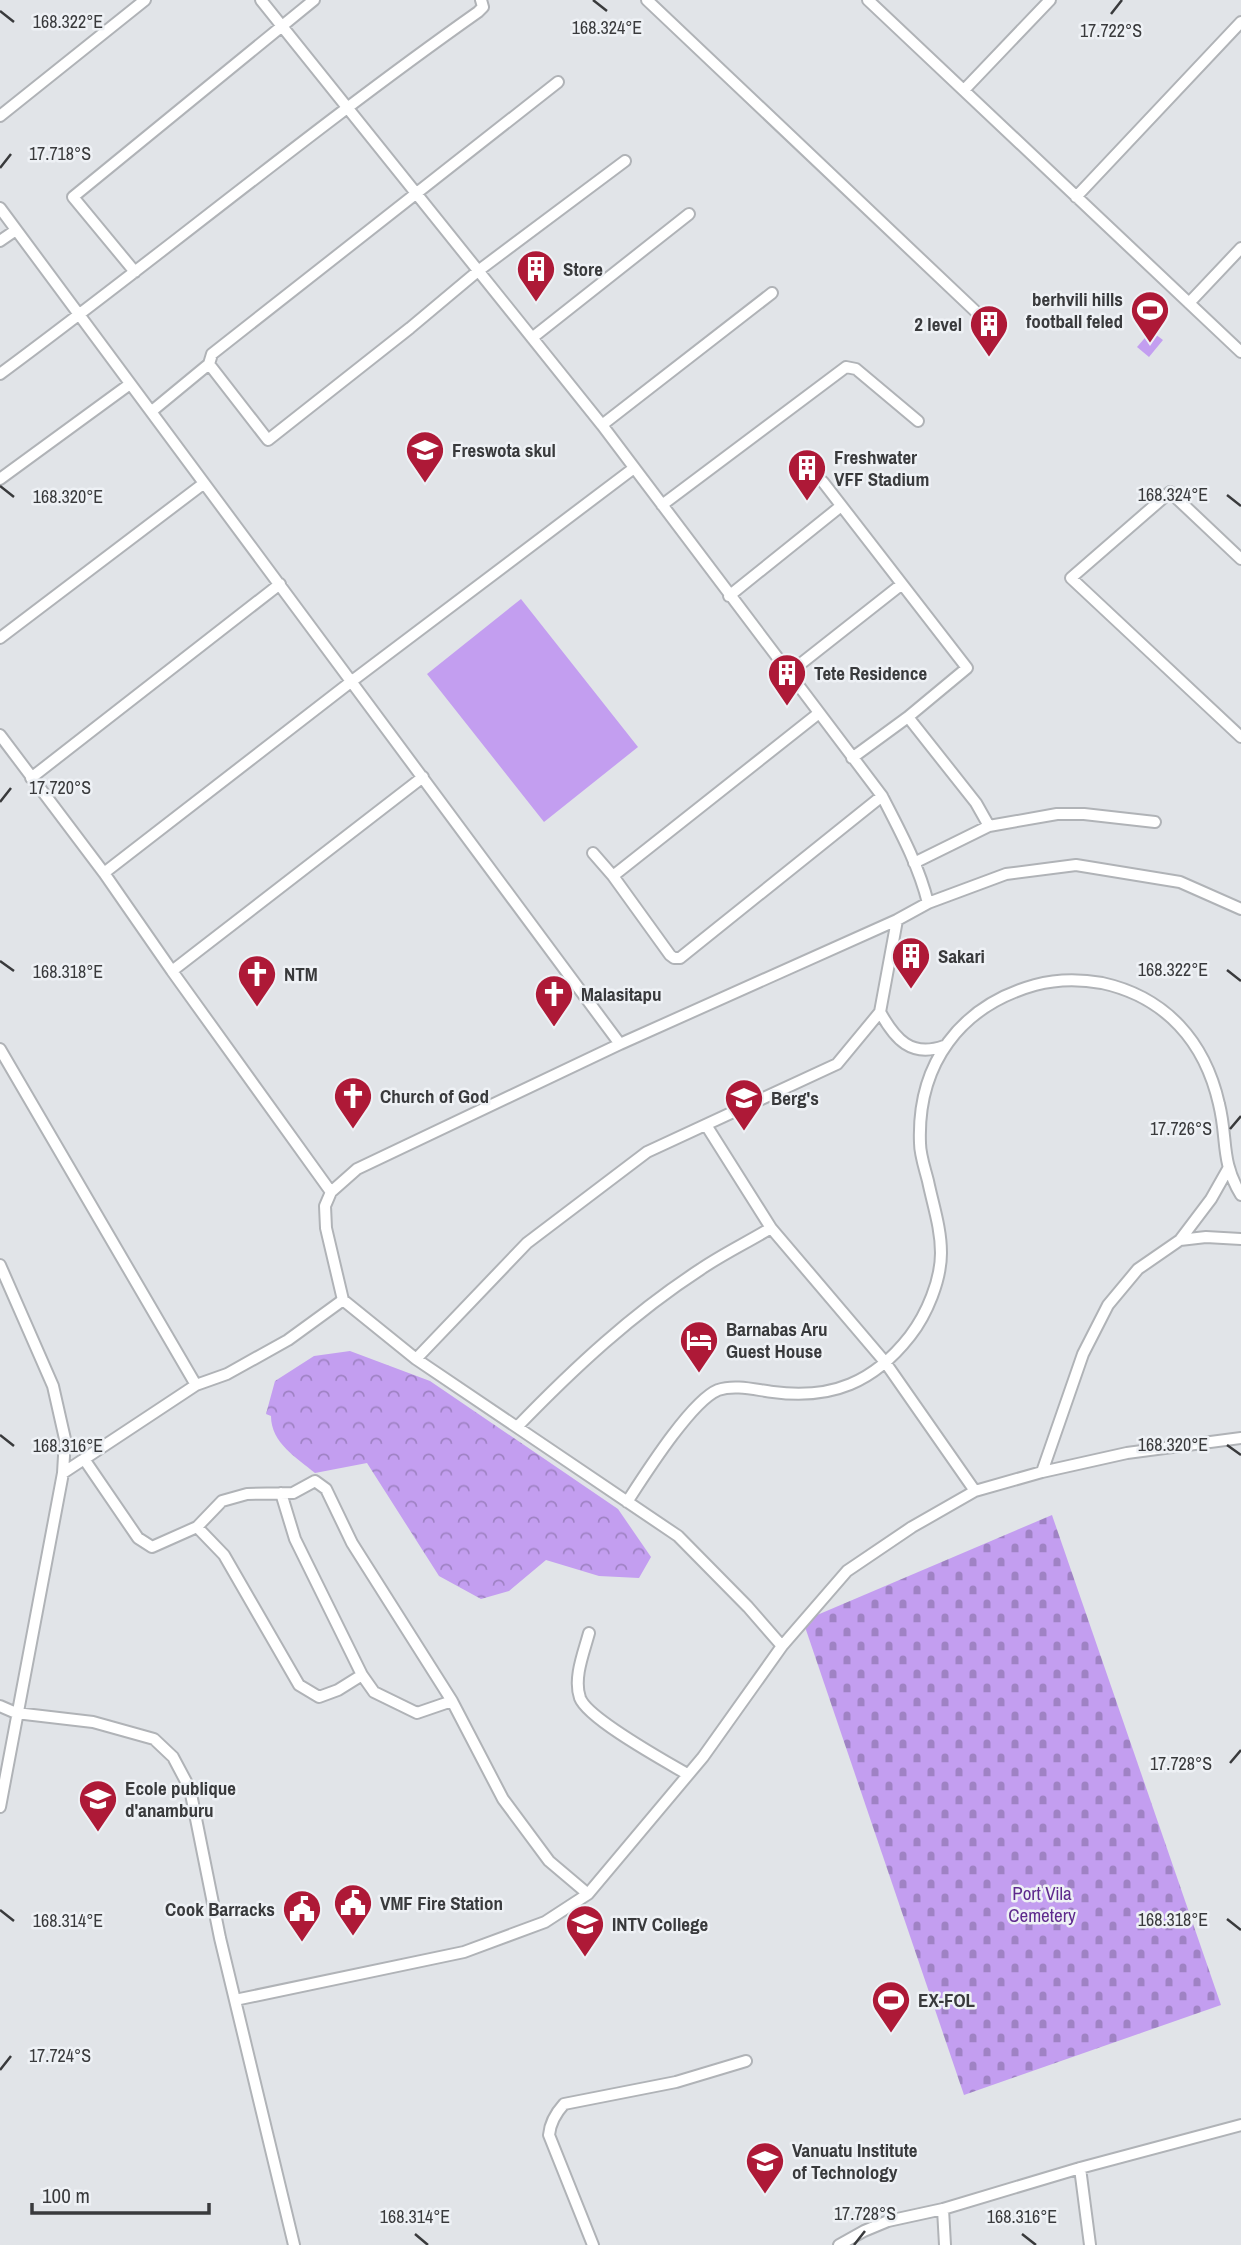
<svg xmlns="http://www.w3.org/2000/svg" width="1241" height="2245" font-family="'Archivo Narrow',sans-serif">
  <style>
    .forest { fill: url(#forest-crowns) }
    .cemetery { fill: url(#cemetery-stones) }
    .pitch { fill: #c39ef0 }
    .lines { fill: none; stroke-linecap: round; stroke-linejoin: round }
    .minor-casing { stroke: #b0b3b7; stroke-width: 14 }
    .minor { stroke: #fff; stroke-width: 10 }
    .ticks { fill: none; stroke: #393a3c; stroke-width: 2.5 }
    .labels { text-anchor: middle; stroke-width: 5; stroke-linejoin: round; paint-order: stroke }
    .poi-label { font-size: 19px; font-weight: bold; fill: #393a3c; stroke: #eef1f5; text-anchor: start }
    .park-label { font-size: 19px; fill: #5e298d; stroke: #eef1f5 }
    .ticks-label { font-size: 18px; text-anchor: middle; fill: #393a3c; stroke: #eef1f5; stroke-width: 5; stroke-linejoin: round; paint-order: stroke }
  </style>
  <defs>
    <pattern id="forest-crowns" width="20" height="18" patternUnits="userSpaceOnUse" patternTransform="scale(1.75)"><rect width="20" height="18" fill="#c39ef0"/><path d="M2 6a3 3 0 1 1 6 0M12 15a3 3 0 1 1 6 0" fill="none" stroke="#9f82c4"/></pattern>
    <pattern id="cemetery-stones" width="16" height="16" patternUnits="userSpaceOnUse" patternTransform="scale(1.75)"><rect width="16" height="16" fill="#c39ef0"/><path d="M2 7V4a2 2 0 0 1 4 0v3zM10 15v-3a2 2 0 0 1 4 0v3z" fill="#9f82c4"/></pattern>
  </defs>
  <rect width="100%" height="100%" fill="#e1e4e8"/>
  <path class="forest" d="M350,1351L430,1381L618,1509L651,1557L639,1578L599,1576L546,1560L509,1591L481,1599L439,1576L367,1463L315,1473C297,1458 271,1443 271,1416L266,1414L275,1381L314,1356Z"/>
  <path class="cemetery" d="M1052,1515L1221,2005L964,2095L803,1621Z"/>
  <path class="pitch" d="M1151,331L1163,340L1149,357L1137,347Z
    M521,599L638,747L544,822L427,674Z"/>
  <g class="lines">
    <g class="minor-casing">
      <path id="minor" d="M261,0L602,425L882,796C900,831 919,866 928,903
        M647,0L991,326
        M868,0L1241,352
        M964,90L1050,0
        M0,116L145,0
        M1076,197L1241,22
        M0,208L620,1044
        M0,241L16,230
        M135,272L73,197L314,0
        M1189,303L1241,248
        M532,338L689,214
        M209,364L268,440L410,328L478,271L625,161
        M0,374C161,255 315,127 478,12L483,7L481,0
        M152,411L209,364L212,354L558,82
        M602,425L772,293
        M0,479L130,384
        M823,482L967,668L908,717L852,758
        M662,505L846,367L856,369L918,421
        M1241,559L1170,492L1071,578L1241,737
        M729,596L841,506
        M0,638L203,484
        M789,673L902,584
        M908,717L976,803L989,826L914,863
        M0,735L104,873L172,971L423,777
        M31,778L280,584
        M989,826L1057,814H1084L1155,822
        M593,853L613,876L670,955L674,958H680L882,796
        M104,873L352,681L634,468
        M613,876L819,713
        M172,971L331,1192
        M880,1012C895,1039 911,1058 944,1046
        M0,1049L196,1385
        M771,1228L885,1362L975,1491
        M1180,1240L1206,1237L1241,1239
        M0,1265L53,1386L65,1439L63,1473L0,1807
        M416,1359L527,1243L647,1152L837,1064L880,1012L897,920
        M517,1427C573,1369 633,1313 701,1269C723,1254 748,1242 771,1228L706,1125
        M84,1459L138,1538L152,1547L197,1527L222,1501L247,1494L293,1493L315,1481L326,1489L352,1543L452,1701L503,1799L549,1861L588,1894
        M1042,1472L1083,1354L1108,1305L1138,1269L1180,1240L1211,1199L1228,1169
        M63,1473L196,1385L227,1374L288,1340L343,1300
        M281,1493L295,1539L362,1675L374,1692L417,1713L452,1701
        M627,1502C644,1476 691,1401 718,1390C735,1384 756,1390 773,1392C832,1400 874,1382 910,1336C927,1314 941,1280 941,1253C941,1228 933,1205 928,1181C925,1169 920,1155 920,1143C917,1064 960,1006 1035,985C1057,979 1080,979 1102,983C1166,997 1205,1042 1219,1104C1228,1140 1220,1160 1241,1195
        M197,1527L224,1555L299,1685L319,1697L338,1690L362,1675
        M589,1633C584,1652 573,1678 580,1698C588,1719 665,1761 687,1774
        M782,1646L748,1607L678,1536L416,1359L343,1300L326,1228L325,1206L331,1192L357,1169L620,1044L897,920L928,903L1006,874L1076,865L1180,882L1241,909
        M0,1706L16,1713L93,1722L154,1739L173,1757L190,1789L220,1938L294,2245
        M235,2000L464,1952L545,1922L588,1894L703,1757L782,1646L847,1571L912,1527L975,1491L1042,1472L1127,1453L1241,1438
        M1080,2168L1090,2245
        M943,2209L945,2245
        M593,2245L549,2135C550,2123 555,2114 564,2104L676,2082L746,2061
        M839,2245L864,2231L888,2221L943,2209L1080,2168L1241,2125"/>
    </g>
    <use href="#minor" class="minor"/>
  </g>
  <path class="ticks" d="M593,0L607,11M0,11L14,22M1111,14L1122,0M0,168L11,154M0,486L14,497M1227,495L1241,506M0,802L11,788M0,961L14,971M1227,970L1241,981M1230,1129L1241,1116M0,1435L14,1446M1227,1445L1241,1455M1230,1763L1241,1750M0,1910L14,1921M1227,1919L1241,1930M0,2070L11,2056M415,2234L428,2245M1022,2234L1036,2245M854,2245L865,2231"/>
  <defs>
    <g id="building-pin" transform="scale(2.0125)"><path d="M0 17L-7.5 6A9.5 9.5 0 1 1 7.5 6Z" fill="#ae1937" stroke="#eef1f5"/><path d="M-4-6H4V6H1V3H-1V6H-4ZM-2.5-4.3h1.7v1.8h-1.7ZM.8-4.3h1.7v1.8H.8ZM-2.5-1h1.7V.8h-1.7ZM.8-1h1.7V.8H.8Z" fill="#fff"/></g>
    <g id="stadium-pin" transform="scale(2.0125)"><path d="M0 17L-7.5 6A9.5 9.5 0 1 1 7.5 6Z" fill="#ae1937" stroke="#eef1f5"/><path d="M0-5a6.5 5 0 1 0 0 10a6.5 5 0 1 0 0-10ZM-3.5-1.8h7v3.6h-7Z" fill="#fff"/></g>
    <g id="school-pin" transform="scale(2.0125)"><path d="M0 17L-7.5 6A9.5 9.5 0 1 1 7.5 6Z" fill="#ae1937" stroke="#eef1f5"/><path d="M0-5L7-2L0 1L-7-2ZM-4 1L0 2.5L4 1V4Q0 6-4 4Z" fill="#fff"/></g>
    <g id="church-pin" transform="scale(2.0125)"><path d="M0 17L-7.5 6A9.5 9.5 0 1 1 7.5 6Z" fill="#ae1937" stroke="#eef1f5"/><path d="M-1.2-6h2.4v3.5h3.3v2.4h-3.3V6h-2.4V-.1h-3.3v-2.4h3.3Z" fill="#fff"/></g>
    <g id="hotel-pin" transform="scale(2.0125)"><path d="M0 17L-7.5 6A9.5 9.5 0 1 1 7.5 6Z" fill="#ae1937" stroke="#eef1f5"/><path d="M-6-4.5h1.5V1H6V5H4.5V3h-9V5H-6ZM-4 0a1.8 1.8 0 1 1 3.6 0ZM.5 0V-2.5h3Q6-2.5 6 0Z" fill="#fff"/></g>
    <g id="civic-pin" transform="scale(2.0125)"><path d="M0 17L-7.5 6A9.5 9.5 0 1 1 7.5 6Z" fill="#ae1937" stroke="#eef1f5"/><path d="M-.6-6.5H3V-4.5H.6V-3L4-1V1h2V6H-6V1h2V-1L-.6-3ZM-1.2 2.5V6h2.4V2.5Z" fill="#fff"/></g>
    <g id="university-pin" transform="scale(2.0125)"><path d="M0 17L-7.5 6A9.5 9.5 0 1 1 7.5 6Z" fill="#ae1937" stroke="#eef1f5"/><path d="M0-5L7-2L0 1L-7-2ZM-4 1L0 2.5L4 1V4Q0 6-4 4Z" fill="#fff"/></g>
  </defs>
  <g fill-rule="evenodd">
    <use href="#building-pin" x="536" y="269"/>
    <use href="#stadium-pin" x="1150" y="310"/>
    <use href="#building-pin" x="989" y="324"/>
    <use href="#school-pin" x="425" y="450"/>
    <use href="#building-pin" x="807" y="468"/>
    <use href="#building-pin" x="787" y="673"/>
    <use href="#building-pin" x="911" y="956"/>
    <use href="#church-pin" x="257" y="974"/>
    <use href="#church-pin" x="554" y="994"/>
    <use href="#church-pin" x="353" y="1096"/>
    <use href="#school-pin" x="744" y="1098"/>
    <use href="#hotel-pin" x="699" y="1340"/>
    <use href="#school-pin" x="98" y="1799"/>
    <use href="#civic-pin" x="353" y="1903"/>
    <use href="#civic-pin" x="302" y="1909"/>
    <use href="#school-pin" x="585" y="1924"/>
    <use href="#stadium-pin" x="891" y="2000"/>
    <use href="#university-pin" x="765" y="2161"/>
  </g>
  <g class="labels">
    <g class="poi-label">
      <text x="563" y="276">Store</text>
      <text x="1123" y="306" text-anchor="end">berhvili hills<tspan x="1123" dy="22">football feled</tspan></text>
      <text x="962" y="331" text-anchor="end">2 level</text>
      <text x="452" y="457">Freswota skul</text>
      <text x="834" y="464">Freshwater<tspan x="834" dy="22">VFF Stadium</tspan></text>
      <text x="814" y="680">Tete Residence</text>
      <text x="938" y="963">Sakari</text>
      <text x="284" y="981">NTM</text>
      <text x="581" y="1001">Malasitapu</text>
      <text x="380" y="1103">Church of God</text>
      <text x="771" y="1105">Berg's</text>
      <text x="726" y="1336">Barnabas Aru<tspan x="726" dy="22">Guest House</tspan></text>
      <text x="125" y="1795">Ecole publique<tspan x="125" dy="22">d'anamburu</tspan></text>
      <text x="380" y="1910">VMF Fire Station</text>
      <text x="275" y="1916" text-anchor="end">Cook Barracks</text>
      <text x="612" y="1931">INTV College</text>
      <text x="918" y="2007">EX-FOL</text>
      <text x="792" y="2157">Vanuatu Institute<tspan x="792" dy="22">of Technology</tspan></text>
    </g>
    <g class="park-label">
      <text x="1042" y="1900">Port Vila<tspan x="1042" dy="22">Cemetery</tspan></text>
    </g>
  </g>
  <g class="ticks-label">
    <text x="68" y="28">168.322°E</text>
    <text x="607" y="34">168.324°E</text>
    <text x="1111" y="37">17.722°S</text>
    <text x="60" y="160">17.718°S</text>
    <text x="1173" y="501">168.324°E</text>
    <text x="68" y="503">168.320°E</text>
    <text x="60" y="794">17.720°S</text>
    <text x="1173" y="976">168.322°E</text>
    <text x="68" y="978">168.318°E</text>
    <text x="1181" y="1135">17.726°S</text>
    <text x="1173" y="1451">168.320°E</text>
    <text x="68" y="1452">168.316°E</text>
    <text x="1181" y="1770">17.728°S</text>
    <text x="1173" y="1926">168.318°E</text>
    <text x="68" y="1927">168.314°E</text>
    <text x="60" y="2062">17.724°S</text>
    <text x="865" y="2220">17.728°S</text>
    <text x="415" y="2223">168.314°E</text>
    <text x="1022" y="2223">168.316°E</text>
  </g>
  <path d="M32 2203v10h177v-10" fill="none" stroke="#393a3c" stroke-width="3.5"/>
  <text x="42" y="2203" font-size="21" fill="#393a3c" stroke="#eef1f5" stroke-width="5" paint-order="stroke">100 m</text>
</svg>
